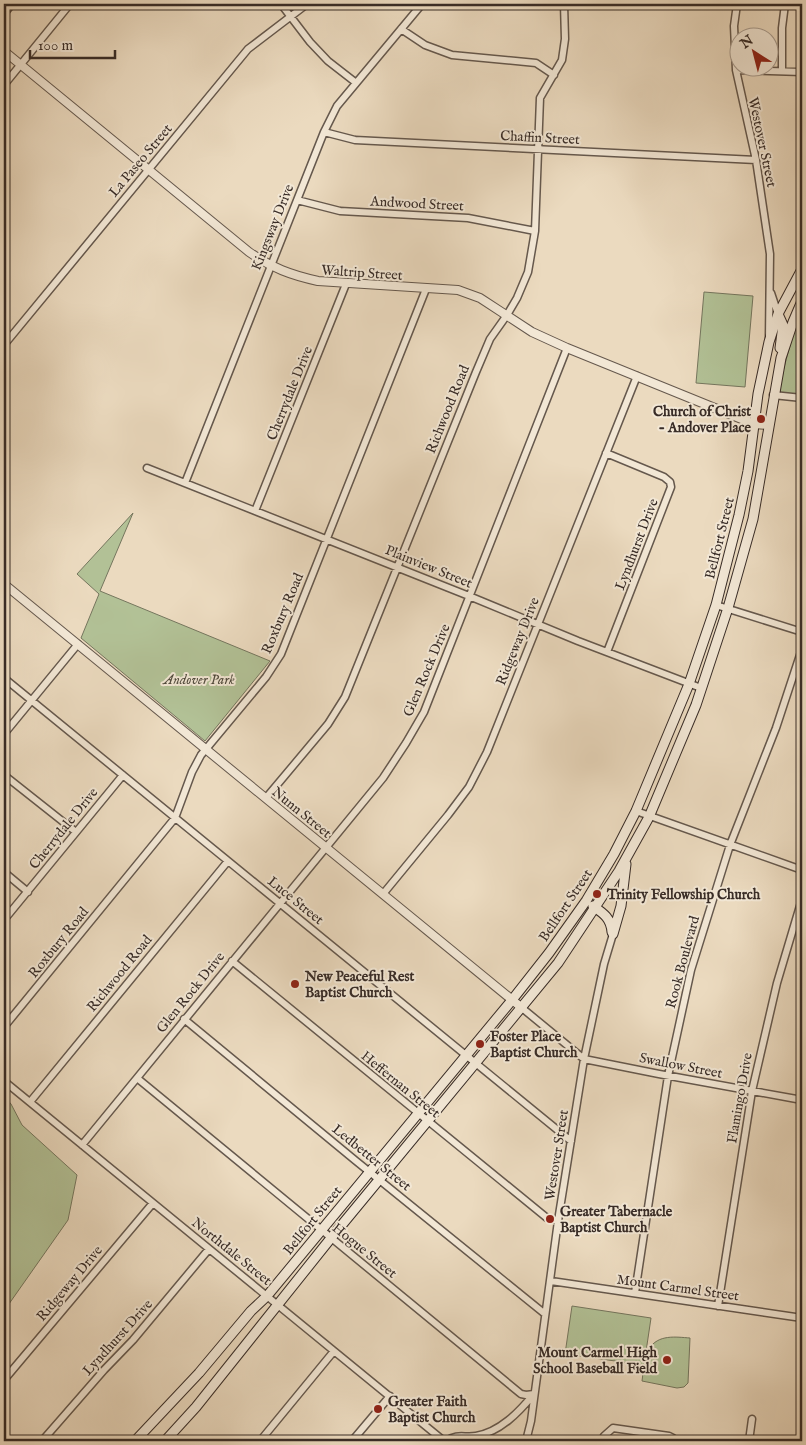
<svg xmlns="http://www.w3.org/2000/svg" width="806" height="1445" font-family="'IM FELL English',serif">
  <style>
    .green { fill: #b2c196; stroke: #75765e }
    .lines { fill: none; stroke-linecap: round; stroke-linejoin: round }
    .minor-casing { stroke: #65584d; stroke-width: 9 }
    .tertiary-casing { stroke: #65584d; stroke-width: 10 }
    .secondary-casing { stroke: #382c27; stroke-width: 11 }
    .minor { stroke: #f2e7d5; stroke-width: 6 }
    .tertiary { stroke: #f2e7d5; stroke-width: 8 }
    .secondary { stroke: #f2e7d5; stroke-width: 9 }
    .poi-dot { fill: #8f2418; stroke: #f2e7d5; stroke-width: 2 }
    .labels { text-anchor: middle; stroke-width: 4; stroke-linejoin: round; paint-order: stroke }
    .street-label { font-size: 14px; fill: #382c27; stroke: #f2e7d5 }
    .poi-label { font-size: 14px; font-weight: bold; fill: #382c27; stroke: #f2e7d5; text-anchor: start }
    .park-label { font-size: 14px; font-style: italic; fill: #504a3d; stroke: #f2e7d5 }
  </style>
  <rect width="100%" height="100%" fill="#ebdabf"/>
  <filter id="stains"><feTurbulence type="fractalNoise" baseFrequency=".004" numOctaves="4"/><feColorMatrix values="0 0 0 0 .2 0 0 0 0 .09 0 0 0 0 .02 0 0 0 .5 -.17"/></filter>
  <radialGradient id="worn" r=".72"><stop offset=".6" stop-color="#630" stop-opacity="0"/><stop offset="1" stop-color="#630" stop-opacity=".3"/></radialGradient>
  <path class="green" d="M704,292L753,296L745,387L696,383Z
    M802,311V396L780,394L778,390L792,338Z
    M133,513L100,591L270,661L205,741L81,638L99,594L77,574Z
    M4,1096L11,1104L22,1125L77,1175L68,1220L4,1311Z
    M572,1306L651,1318L644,1365C645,1360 646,1353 649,1349C658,1334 676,1337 690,1338L688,1383L684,1387L677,1388L642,1381L644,1365L565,1354Z"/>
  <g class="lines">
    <g class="minor-casing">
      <path id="minor" d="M281,4L310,42L328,61L355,82
        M737,4L734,26L736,70L756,160L770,254L769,338
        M4,14L12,4
        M401,29L425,45L452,55L536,63L554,75
        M736,70L802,72
        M782,71V28L785,4
        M4,85L70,4
        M324,132L355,140L756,160
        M297,200L340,211L468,218L535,231
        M771,293L778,314
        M4,345L248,49L307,4
        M773,395L802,398
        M606,453L664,477L670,482L671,487L607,652
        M147,468L469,596L578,641L701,688
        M185,483L324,132L337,106L422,4
        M255,511L346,284
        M716,605L802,632
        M4,678L571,1141
        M4,734L78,644
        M4,775L76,832
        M266,798L328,724L345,697L476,372L490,339L507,315L517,298L528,272L535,231L540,98L562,60L565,39L564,4
        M636,811L802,870
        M4,872L28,892
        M383,894L448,815L469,787L487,752L637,376
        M4,920L123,775
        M232,961L547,1218L558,1221
        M522,1008L584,1059L659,1074L802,1100
        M184,1019L356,1161L545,1314
        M4,1027L175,818L192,772L201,755L266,677L281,654L426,289
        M137,1078L521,1394L526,1395L534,1394
        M4,1081L444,1441
        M30,1102L228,861
        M82,1145L383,778L406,743L424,712L567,348
        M551,1281L802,1318
        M635,1293L668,1076L691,970L730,845L776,728L802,649
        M718,1306L752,1091L777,983L802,899
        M4,1380L153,1203
        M42,1441L104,1370L133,1340L209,1249
        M260,1441L334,1351
        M352,1441L390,1396
        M446,1441C458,1433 464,1438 476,1436C500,1432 519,1412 533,1395
        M526,1441L531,1421L558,1221L584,1059L604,964L613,934
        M602,1441L604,1436L613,1428L669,1436L673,1438L674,1441
        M749,1441L752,1419"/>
    </g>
    <g class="tertiary-casing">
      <path id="tertiary" d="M4,51L249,252C272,268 291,275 318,281L458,290L480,298L532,332L567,348L754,424L768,425
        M4,584L522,1008"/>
    </g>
    <g class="secondary-casing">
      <path id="secondary" d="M778,314L783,325L780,348
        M593,906C603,913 611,918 612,932
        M613,934L621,906L626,864
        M135,1441L199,1373L251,1311L267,1296L512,1000L549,953L586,901L614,854L636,811L689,684L716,605L739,515L748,471L758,394L769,342L778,314L802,269
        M165,1441L196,1407L331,1238L558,963L619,871L649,817L696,705L728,608L753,519L781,358L793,322L802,301"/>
    </g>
    <use href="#minor" class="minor"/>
    <use href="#tertiary" class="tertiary"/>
    <use href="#secondary" class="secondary"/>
  </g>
  <g class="poi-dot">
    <circle cx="761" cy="419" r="5"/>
    <circle cx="597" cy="894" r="5"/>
    <circle cx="295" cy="984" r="5"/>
    <circle cx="480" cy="1044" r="5"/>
    <circle cx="550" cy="1219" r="5"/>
    <circle cx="667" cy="1360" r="5"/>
    <circle cx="378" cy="1409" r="5"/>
  </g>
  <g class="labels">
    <g class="street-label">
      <text transform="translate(540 137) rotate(3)" y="5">Chaffin Street</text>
      <text transform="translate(763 142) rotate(78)" y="5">Westover Street</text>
      <text transform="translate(140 160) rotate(-50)" y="5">La Paseo Street</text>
      <text transform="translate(417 203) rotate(3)" y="5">Andwood Street</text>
      <text transform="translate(272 227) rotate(-68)" y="5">Kingsway Drive</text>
      <text transform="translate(362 272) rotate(4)" y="5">Waltrip Street</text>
      <text transform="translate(289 393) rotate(-68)" y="5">Cherrydale Drive</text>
      <text transform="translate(447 409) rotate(-68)" y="5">Richwood Road</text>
      <text transform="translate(719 538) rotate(-76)" y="5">Bellfort Street</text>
      <text transform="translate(636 544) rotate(-69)" y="5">Lyndhurst Drive</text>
      <text transform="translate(429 566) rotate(22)" y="5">Plainview Street</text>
      <text transform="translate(282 613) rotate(-67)" y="5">Roxbury Road</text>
      <text transform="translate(517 641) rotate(-68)" y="5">Ridgeway Drive</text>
      <text transform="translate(426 670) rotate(-67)" y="5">Glen Rock Drive</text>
      <text transform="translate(302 812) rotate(39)" y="5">Nunn Street</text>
      <text transform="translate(63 828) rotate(-51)" y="5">Cherrydale Drive</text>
      <text transform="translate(296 900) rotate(39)" y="5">Luce Street</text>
      <text transform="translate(565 905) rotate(-56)" y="5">Bellfort Street</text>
      <text transform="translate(58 942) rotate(-51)" y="5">Roxbury Road</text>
      <text transform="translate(682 962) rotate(-75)" y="5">Rook Boulevard</text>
      <text transform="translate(119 973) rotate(-51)" y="5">Richwood Road</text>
      <text transform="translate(190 992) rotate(-51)" y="5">Glen Rock Drive</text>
      <text transform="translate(681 1065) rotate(11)" y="5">Swallow Street</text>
      <text transform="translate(401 1084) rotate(39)" y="5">Heffernan Street</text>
      <text transform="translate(739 1098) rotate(-80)" y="5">Flamingo Drive</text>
      <text transform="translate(556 1155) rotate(-81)" y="5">Westover Street</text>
      <text transform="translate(372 1157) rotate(39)" y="5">Ledbetter Street</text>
      <text transform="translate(312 1220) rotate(-51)" y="5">Bellfort Street</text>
      <text transform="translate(365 1250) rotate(39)" y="5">Hogue Street</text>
      <text transform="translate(232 1251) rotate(39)" y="5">Northdale Street</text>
      <text transform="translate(69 1283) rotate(-50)" y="5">Ridgeway Drive</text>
      <text transform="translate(678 1287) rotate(8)" y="5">Mount Carmel Street</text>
      <text transform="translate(117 1337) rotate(-48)" y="5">Lyndhurst Drive</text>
    </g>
    <g class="poi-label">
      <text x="751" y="416" text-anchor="end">Church of Christ<tspan x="751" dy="16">- Andover Place</tspan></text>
      <text x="607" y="899">Trinity Fellowship Church</text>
      <text x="305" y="981">New Peaceful Rest<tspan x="305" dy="16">Baptist Church</tspan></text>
      <text x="490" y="1041">Foster Place<tspan x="490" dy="16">Baptist Church</tspan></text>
      <text x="560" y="1216">Greater Tabernacle<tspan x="560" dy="16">Baptist Church</tspan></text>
      <text x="657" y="1357" text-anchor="end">Mount Carmel High<tspan x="657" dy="16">School Baseball Field</tspan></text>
      <text x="388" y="1406">Greater Faith<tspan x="388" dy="16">Baptist Church</tspan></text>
    </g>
    <g class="park-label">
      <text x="199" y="684">Andover Park</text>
    </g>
  </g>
  <rect width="806" height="1445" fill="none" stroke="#ebdabf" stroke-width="20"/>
  <rect x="5" y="5" width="796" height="1435" fill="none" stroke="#382c27" stroke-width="2.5"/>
  <rect x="10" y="10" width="786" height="1425" fill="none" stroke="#382c27"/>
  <g transform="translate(754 52) rotate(324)"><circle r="24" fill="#f2e7d5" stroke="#a89c8f"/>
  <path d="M0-4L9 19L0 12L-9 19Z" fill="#8f2418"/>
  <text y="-8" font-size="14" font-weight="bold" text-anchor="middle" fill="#382c27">N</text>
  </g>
  <path d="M30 50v8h85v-8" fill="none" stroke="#382c27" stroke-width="2.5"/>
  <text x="38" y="50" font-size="15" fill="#382c27" stroke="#f2e7d5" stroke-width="4" paint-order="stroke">100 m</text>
  <rect width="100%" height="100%" filter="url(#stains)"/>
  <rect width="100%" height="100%" fill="url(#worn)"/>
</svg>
